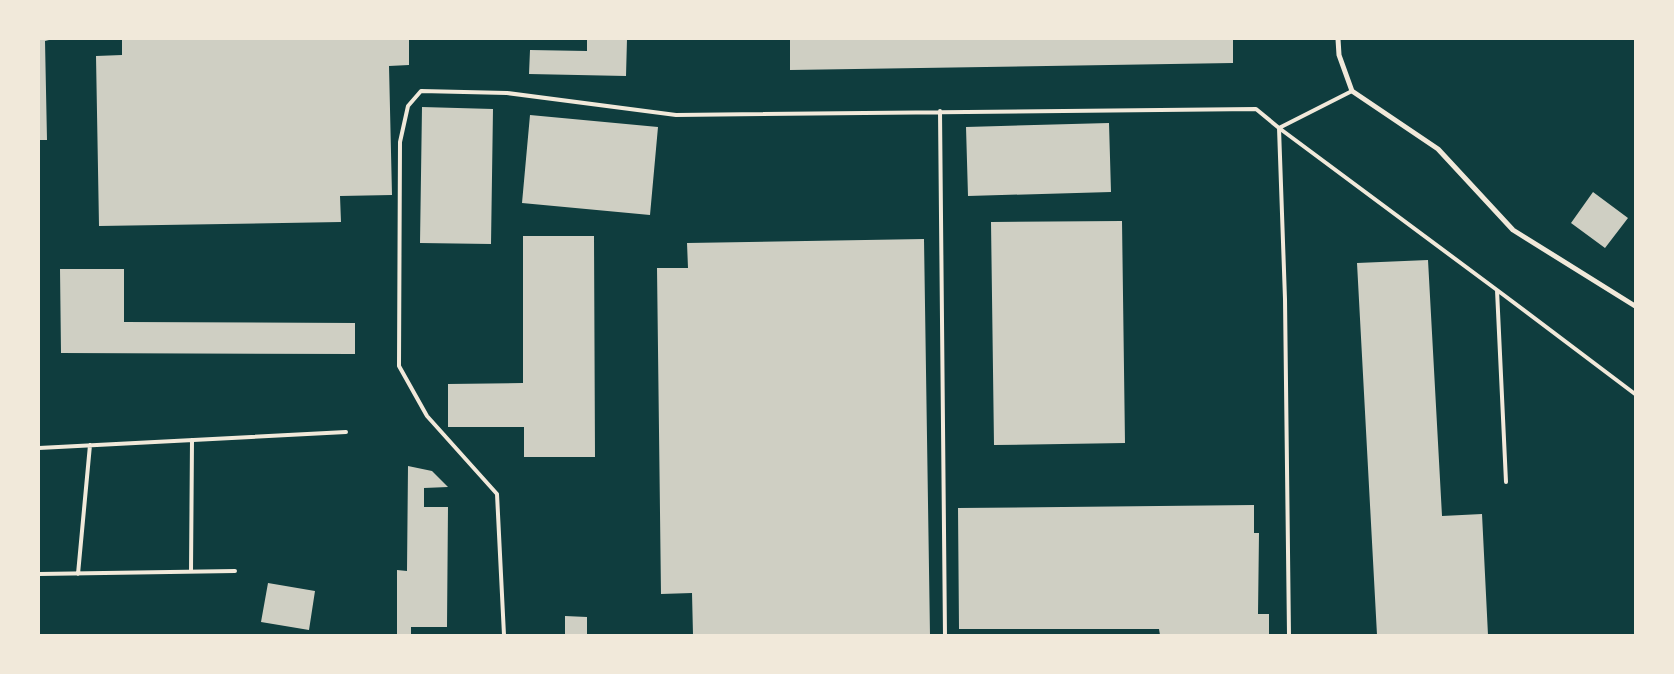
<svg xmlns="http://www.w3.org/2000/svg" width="1674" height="674" font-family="Mulish,sans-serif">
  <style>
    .building { fill: #cfcfc3 }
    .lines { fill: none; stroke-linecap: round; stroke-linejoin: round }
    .service { stroke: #f1e9da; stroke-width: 4 }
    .minor { stroke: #f1e9da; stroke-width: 5 }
  </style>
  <rect width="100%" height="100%" fill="#0f3d3e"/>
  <path class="building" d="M39,39H53L45,41L47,140H39Z
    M122,39H409V65L389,66L392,195L340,196L341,222L99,226L96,56L122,55Z
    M587,39H627L626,76L529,74L530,50L587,51Z
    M790,39H1233V63L790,70Z
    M422,107L493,109L491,244L420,243Z
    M530,115L658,127L650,215L522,203Z
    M1109,123L1111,192L968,196L966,127Z
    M1593,192L1628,218L1605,248L1571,223Z
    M1122,221L1125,443L994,445L991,222Z
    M523,236H594L595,457H524V427H448V384L523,383Z
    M924,239L930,635H693L692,593L661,594L657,268H688L687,243Z
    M1428,260L1442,516L1482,514L1488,635H1377L1357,263Z
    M60,269H124V322L355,323V354L61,353Z
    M408,466L432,471L448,487L424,488V507H448L447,627H411V635H397V570L407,571Z
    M1254,505V533H1259L1258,614H1269V635H1160L1159,629H959L958,508Z
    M268,583L315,591L309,630L261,622Z
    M565,616L587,617V635H565Z"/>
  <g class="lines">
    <path class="service" d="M940,111L945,635
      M1497,290L1635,394
      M39,448L346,432
      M191,571L192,440
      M39,574L235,571
      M78,574L90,445
      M504,635L497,494L427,416L399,366L400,142L408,106L421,91L507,93L676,115L1256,109L1279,128L1352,91
      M1289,635L1285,299L1279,128L1497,290L1506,482"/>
    <path class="minor" d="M1338,39L1339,55L1352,91L1438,149L1513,230L1635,306"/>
  </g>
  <rect width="1674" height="674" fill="none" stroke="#f1e9da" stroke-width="80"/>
</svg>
